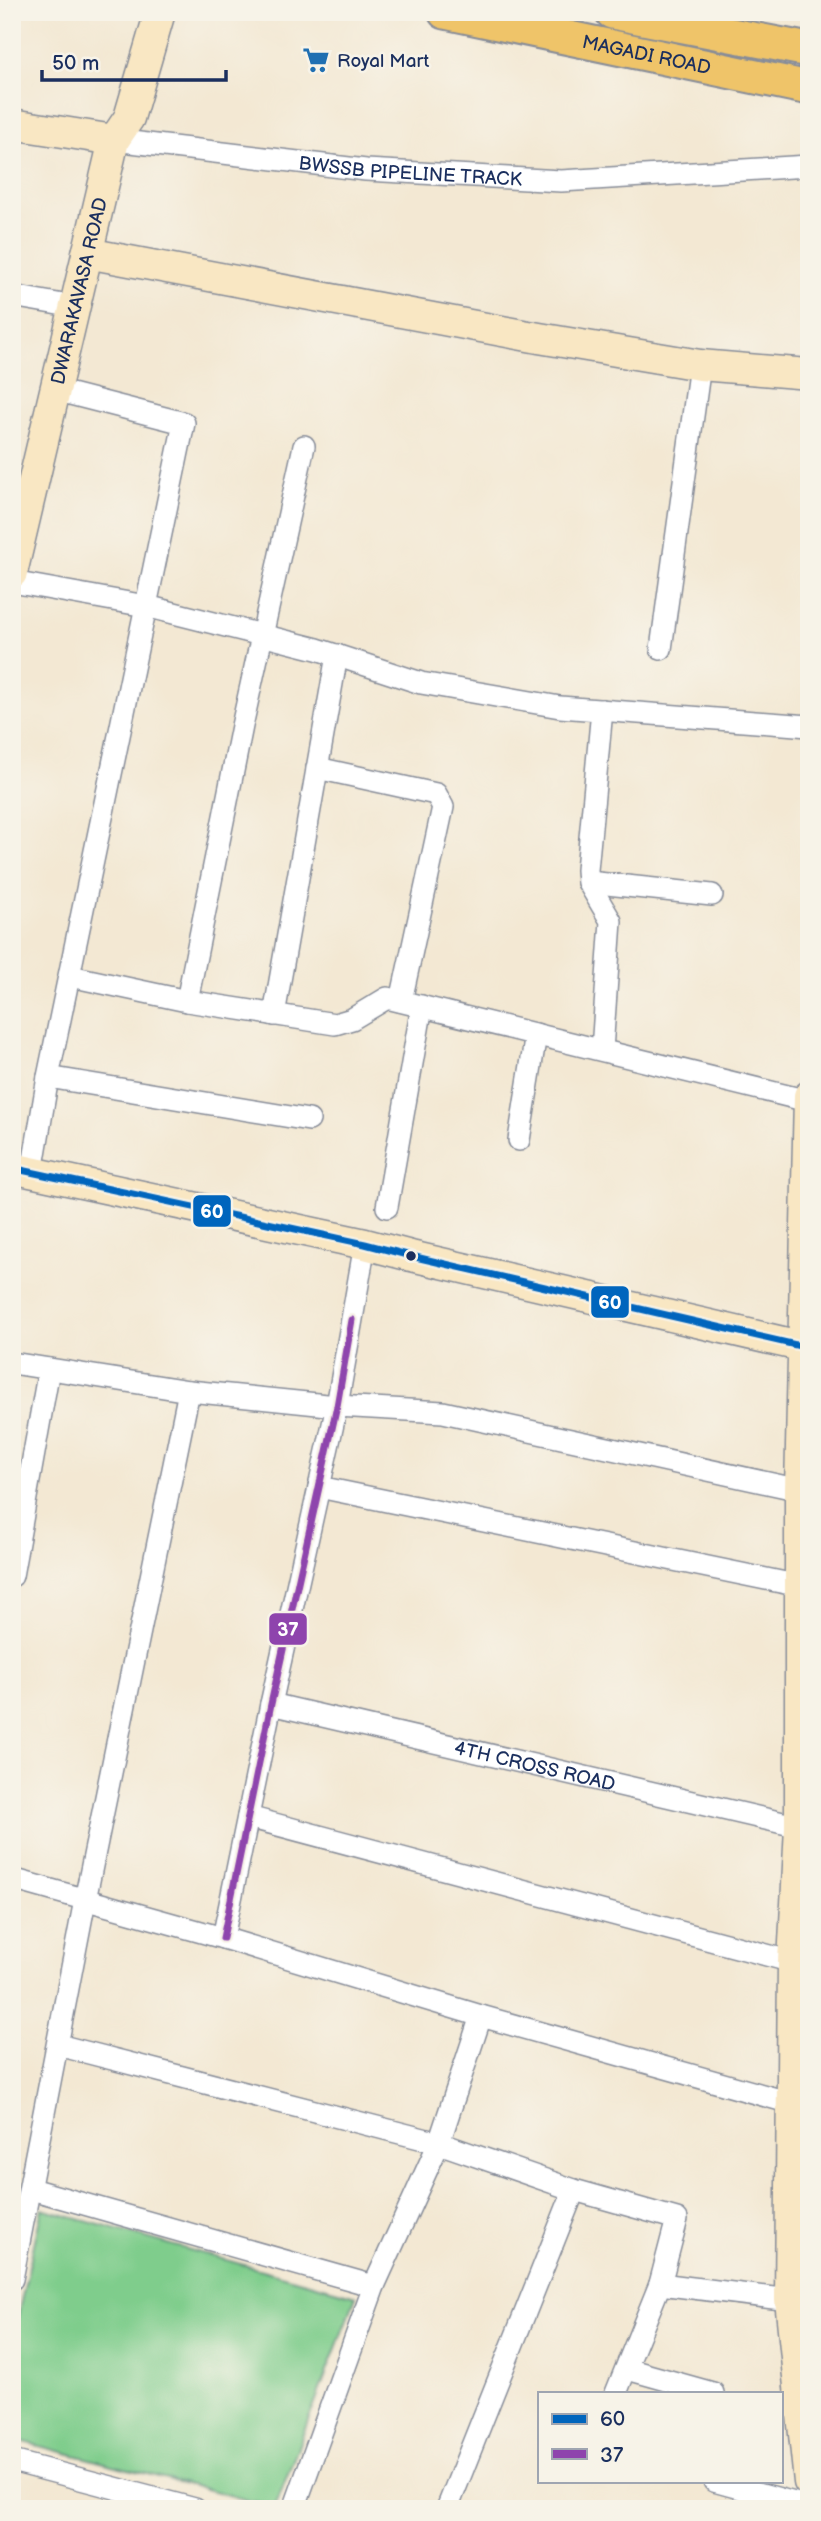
<svg xmlns="http://www.w3.org/2000/svg" width="821" height="2521" font-family="'Balsamiq Sans',sans-serif">
  <style>
    .green { fill: #7fcd8c; stroke: #4d7e75; stroke-width: 2 }
    .lines { fill: none; stroke-linecap: round; stroke-linejoin: round }
    .street-casing { stroke: #878c98; stroke-width: 24 }
    .secondary-casing { stroke: #878c98; stroke-width: 33 }
    .primary-casing { stroke: #878c98; stroke-width: 37 }
    .street { stroke: #fff; stroke-width: 21 }
    .secondary { stroke: #f9e7c3; stroke-width: 30 }
    .primary { stroke: #efc469; stroke-width: 33 }
    .bus-1-casing { stroke: #f7f3e8; stroke-width: 12 }
    .bus-2-casing { stroke: #f7f3e8; stroke-width: 12 }
    .bus-1 { stroke: #0065bd; stroke-width: 7 }
    .bus-2 { stroke: #8e44ad; stroke-width: 7 }
    .bus-dot { fill: #1b2f5e; stroke: #f7f3e8; stroke-width: 2.5 }
    .labels { text-anchor: middle; stroke-width: 5; stroke-linejoin: round; paint-order: stroke }
    .street-label { font-size: 19px; fill: #1b2f5e; stroke: #f7f3e8 }
    .poi-label { font-size: 19px; fill: #1b2f5e; stroke: #f7f3e8; text-anchor: start }
    .line-badge { stroke: #f7f3e8; stroke-width: 2.5 }
    .badge-label { font-size: 19px; text-anchor: middle; font-weight: bold; fill: #fff }
  </style>
  <rect width="100%" height="100%" fill="#f7f3e8"/>
  <filter id="ink" filterUnits="userSpaceOnUse"><feTurbulence type="fractalNoise" baseFrequency=".0143" numOctaves="2"/><feDisplacementMap in="SourceGraphic" scale="14" xChannelSelector="R" yChannelSelector="G"/><feConvolveMatrix kernelMatrix="1 2 1 2 8 2 1 2 1" color-interpolation-filters="sRGB"/></filter>
  <filter id="wash" filterUnits="userSpaceOnUse"><feTurbulence type="fractalNoise" baseFrequency=".00686" numOctaves="4" result="noise"/><feDisplacementMap in="SourceGraphic" scale="28" xChannelSelector="R" yChannelSelector="G"/><feGaussianBlur stdDeviation="1.57" result="paint"/><feColorMatrix in="noise" values="0 0 0 0 0 0 0 0 0 0 0 0 0 0 0 0 0 1.4 0 .05"/><feComposite in="paint" operator="in"/></filter>
  <g filter="url(#wash)">
    <rect width="100%" height="100%" fill="#f3e8d3"/>
    <path class="green" d="M42,2209L356,2296L275,2507L12,2439V2341Z"/>
  </g>
  <g filter="url(#ink)">
    <g class="lines">
      <g class="street-casing">
        <g id="street">
          <path id="s1" d="M114,140L366,170L561,181L809,166"/>
          <path d="M12,296L75,307"/>
          <path d="M12,582L146,606L317,649L421,683L560,707L809,726"/>
          <path d="M661,649L700,365"/>
          <path d="M602,710L587,870L588,882L611,921L602,1050"/>
          <path d="M317,768L436,794L443,807L401,1001"/>
          <path d="M588,882L712,895"/>
          <path d="M70,976L187,1001L335,1024L352,1019L387,998L808,1101"/>
          <path d="M187,1001L242,726L304,446"/>
          <path d="M274,1015L337,655"/>
          <path d="M48,1077L309,1120"/>
          <path d="M519,1140L536,1034"/>
          <path d="M32,1172L48,1077L184,423L55,390"/>
          <path d="M387,1207L422,1006"/>
          <path d="M12,1363L189,1391L337,1406L443,1412L800,1490"/>
          <path d="M319,1487L800,1586"/>
          <path d="M12,1576L49,1369"/>
          <path id="s2" d="M271,1704L800,1827"/>
          <path d="M248,1817L793,1962"/>
          <path d="M12,1879L223,1938L481,2016L791,2103"/>
          <path d="M223,1938L271,1704L337,1406L365,1244"/>
          <path d="M58,2045L439,2143L574,2190L677,2219L660,2284L616,2393"/>
          <path d="M31,2189L374,2286"/>
          <path d="M12,2279L85,1900L189,1391"/>
          <path d="M660,2284L790,2300"/>
          <path d="M627,2369L713,2393"/>
          <path d="M12,2461L195,2509"/>
          <path d="M714,2481L809,2507"/>
          <path d="M294,2509L374,2286L439,2143L481,2016"/>
          <path d="M447,2509L574,2190"/>
        </g>
      </g>
      <g class="secondary-casing">
        <g id="secondary">
          <path d="M12,124L114,140"/>
          <path d="M87,253L539,338L700,365L809,374"/>
          <path id="s3" d="M12,573L114,140L129,118L160,12"/>
          <path d="M809,1096L800,1490V1827L793,1962L790,2300L809,2482"/>
          <path d="M12,1168L365,1244L411,1256L809,1348"/>
        </g>
      </g>
      <g class="primary-casing">
        <g id="primary">
          <path id="s4" d="M445,12L809,88"/>
          <path d="M612,12L809,50"/>
        </g>
      </g>
      <use href="#street" class="street"/>
      <use href="#secondary" class="secondary"/>
      <use href="#primary" class="primary"/>
      <g class="bus-1-casing">
        <path id="bus-1" d="M12,1168L365,1244L411,1256L809,1348"/>
      </g>
      <g class="bus-2-casing">
        <path id="bus-2" d="M223,1938L271,1704L337,1406L352,1320"/>
      </g>
      <use href="#bus-1" class="bus-1"/>
      <use href="#bus-2" class="bus-2"/>
    </g>
  </g>
  <defs>
    <g id="supermarket-bare" transform="scale(2.1)"><path d="M-6-5.5h2.5l.6 2H6L4.5 2H-2.5L-4.4-4H-6ZM-1.5 3.2a1.3 1.3 0 1 0 .1 0ZM3 3.2a1.3 1.3 0 1 0 .1 0Z" fill="#1f6fb2" stroke="#f7f3e8" stroke-width="2.5" paint-order="stroke"/></g>
  </defs>
  <g fill-rule="evenodd">
    <use href="#supermarket-bare" x="316" y="60"/>
  </g>
  <circle class="bus-dot" cx="411" cy="1256" r="6"/>
  <g class="labels">
    <g class="street-label">
      <text dy="7" stroke="none"><textPath href="#s4" startOffset="206">MAGADI ROAD</textPath></text>
      <text dy="7" stroke="none"><textPath href="#s1" startOffset="298">BWSSB PIPELINE TRACK</textPath></text>
      <text dy="7" stroke="none"><textPath href="#s3" startOffset="290">DWARAKAVASA ROAD</textPath></text>
      <text dy="7" stroke="none"><textPath href="#s2" startOffset="271">4TH CROSS ROAD</textPath></text>
    </g>
    <g class="poi-label">
      <text x="337" y="67">Royal Mart</text>
    </g>
  </g>
  <g class="line-badge">
    <rect x="192" y="1194" width="40" height="34" rx="7" fill="#0065bd"/>
    <rect x="590" y="1285" width="40" height="34" rx="7" fill="#0065bd"/>
    <rect x="268" y="1612" width="40" height="34" rx="7" fill="#8e44ad"/>
  </g>
  <g class="badge-label">
    <text x="212" y="1218">60</text>
    <text x="610" y="1309">60</text>
    <text x="288" y="1636">37</text>
  </g>
  <rect width="821" height="2521" fill="none" stroke="#f7f3e8" stroke-width="42"/>
  <rect x="538" y="2392" width="245" height="91" fill="#f7f3e8" stroke="#9fa5b1" stroke-width="2"/>
  <rect x="552" y="2414" width="35" height="10" fill="#0065bd" stroke="#9fa5b1" stroke-width="2"/>
  <text x="600" y="2426" font-size="21" fill="#1b2f5e">60</text>
  <rect x="552" y="2449" width="35" height="10" fill="#8e44ad" stroke="#9fa5b1" stroke-width="2"/>
  <text x="600" y="2462" font-size="21" fill="#1b2f5e">37</text>
  <path d="M42 70v10h184v-10" fill="none" stroke="#1b2f5e" stroke-width="3.5"/>
  <text x="52" y="70" font-size="21" fill="#1b2f5e" stroke="#f7f3e8" stroke-width="5" paint-order="stroke">50 m</text>
</svg>
